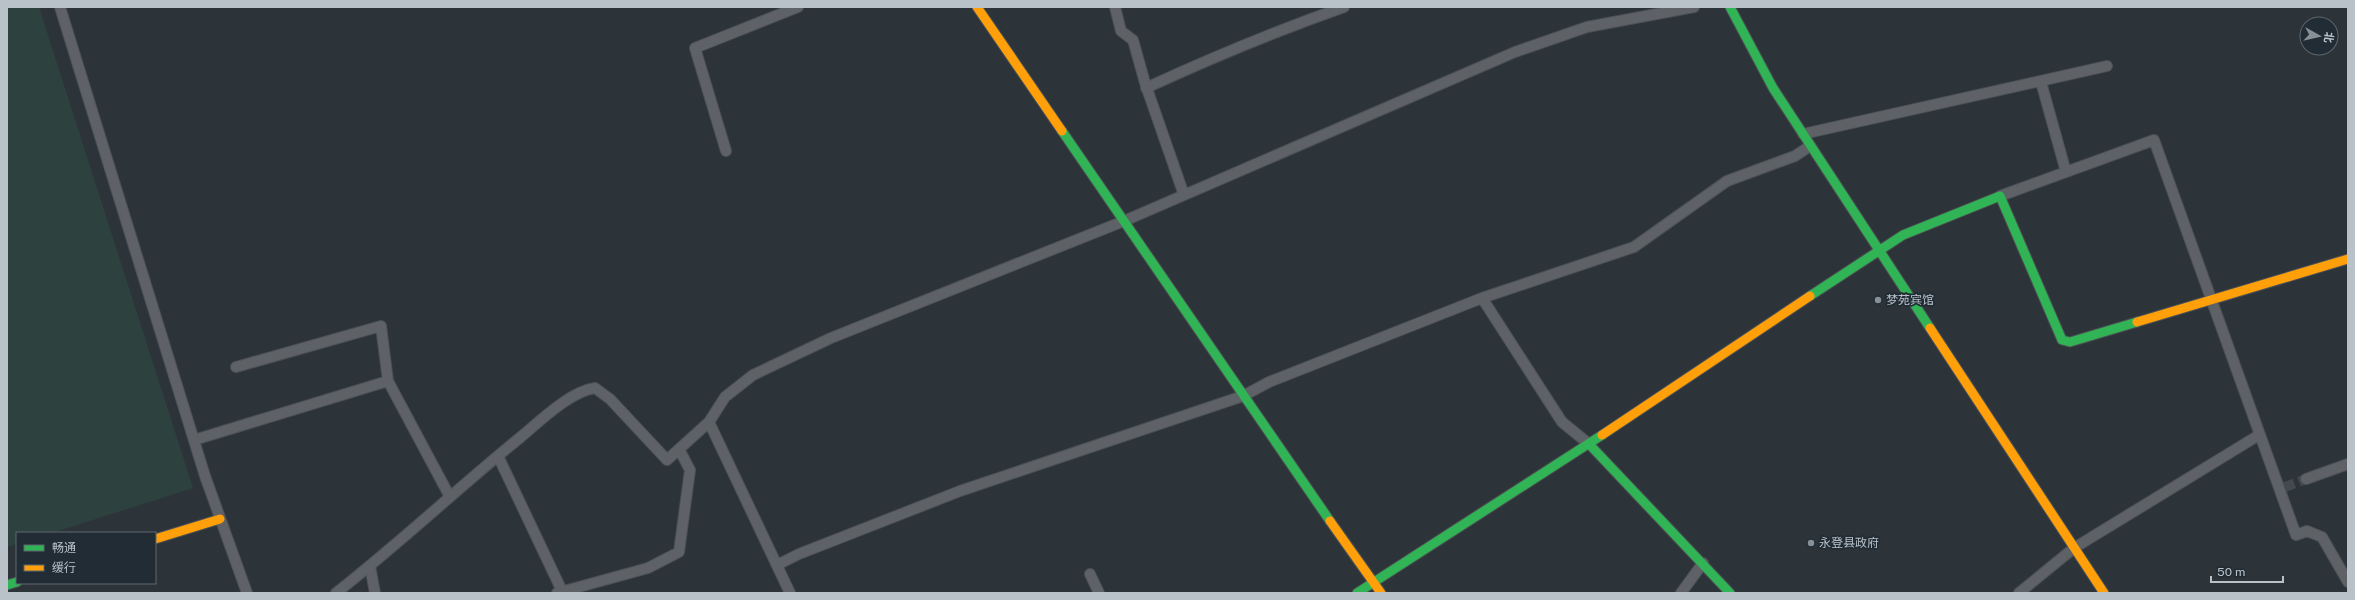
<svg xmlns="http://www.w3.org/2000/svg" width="2355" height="600" font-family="'Public Sans','Noto Sans SC',sans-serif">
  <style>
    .green { fill: #2d413f }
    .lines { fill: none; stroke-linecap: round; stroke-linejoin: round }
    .street-tunnel { stroke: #42494f; stroke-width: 10; stroke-dasharray: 10 5; stroke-linecap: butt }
    .street-casing { stroke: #4b5054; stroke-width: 12 }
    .fast-casing { stroke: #4b5054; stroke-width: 11 }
    .slow-casing { stroke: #4b5054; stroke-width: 11 }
    .street { stroke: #5e6267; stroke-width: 10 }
    .fast { stroke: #30b455; stroke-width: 9 }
    .slow { stroke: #ff9f0a; stroke-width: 9 }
    .poi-dot { fill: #889097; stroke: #212c34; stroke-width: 1.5 }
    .labels { text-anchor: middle; stroke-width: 3.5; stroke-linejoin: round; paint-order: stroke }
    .poi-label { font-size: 12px; fill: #b9c1c9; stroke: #212c34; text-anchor: start }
  </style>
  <rect width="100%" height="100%" fill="#2d3439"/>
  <path class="green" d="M7,7H39L193,488L52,533H17V544L7,547Z"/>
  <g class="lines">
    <path class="street-tunnel" d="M2285,487L2306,479"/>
    <g class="street-casing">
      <path id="street" d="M60,7L205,476L247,593
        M1115,7L1121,31L1133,40L1145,83L1184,195
        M2041,82L2066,172
        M1146,88C1211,58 1276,31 1344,7
        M1803,134L2107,66
        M726,151L695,48L798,7
        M2000,196L2154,140L2296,535L2307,531L2322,537L2348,582
        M1482,298L1562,422L1589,444
        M236,367L381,326L388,381L450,497
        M709,422L790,593
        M194,440L388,381
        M498,456L563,593
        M2306,479L2348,464
        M777,565L799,554L960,491L1243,396L1269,382L1482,298L1634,247L1727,181L1795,156L1810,146
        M370,566L375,593
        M1090,574L1099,593
        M336,593C400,543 459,487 522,436C541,420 571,391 595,388L610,399L667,460L709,422L725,397L753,375L831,338L1124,221L1515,52L1587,27L1694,7
        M557,593L648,568L679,552L690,470L679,449
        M1681,593L1703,563
        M2019,593L2074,548L2259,435"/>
    </g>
    <g class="fast-casing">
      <path id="fast" d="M1730,7L1773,88L1930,328
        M1062,131L1330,521
        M1810,296L1903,235L2000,196L2062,340L2070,342L2137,322
        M1589,444L1730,593
        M7,585L17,582
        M1357,593L1602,435"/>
    </g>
    <g class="slow-casing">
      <path id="slow" d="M977,7L1062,131
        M2137,322L2348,259
        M1930,328L2104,593
        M1602,435L1810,296
        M1330,521L1381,593
        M155,539L220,519"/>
    </g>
    <use href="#street" class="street"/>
    <use href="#fast" class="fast"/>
    <use href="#slow" class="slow"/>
  </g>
  <g class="poi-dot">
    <circle cx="1878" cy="300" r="4"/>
    <circle cx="1811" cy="543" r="4"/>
  </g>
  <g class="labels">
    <g class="poi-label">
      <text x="1886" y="304">梦苑宾馆</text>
      <text x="1819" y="547">永登县政府</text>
    </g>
  </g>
  <rect width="2355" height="600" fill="none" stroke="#b9c1c9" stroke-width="16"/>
  <rect x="16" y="532" width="140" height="52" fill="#212c34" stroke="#5e6870"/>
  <rect x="24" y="545" width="20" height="6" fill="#30b455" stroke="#5e6870"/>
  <text x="52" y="552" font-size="12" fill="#b9c1c9">畅通</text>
  <rect x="24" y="565" width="20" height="6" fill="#ff9f0a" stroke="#5e6870"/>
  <text x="52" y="572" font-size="12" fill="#b9c1c9">缓行</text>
  <g transform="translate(2319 36) rotate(98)"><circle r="19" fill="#212c34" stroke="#5e6870"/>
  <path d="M0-3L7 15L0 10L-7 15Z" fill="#889097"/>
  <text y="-6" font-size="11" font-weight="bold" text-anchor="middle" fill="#b9c1c9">北</text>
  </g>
  <path d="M2211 576v6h72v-6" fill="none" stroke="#b9c1c9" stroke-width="2"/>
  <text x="2217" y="576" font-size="12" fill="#b9c1c9" stroke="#212c34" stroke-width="3" paint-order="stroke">50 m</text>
</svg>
